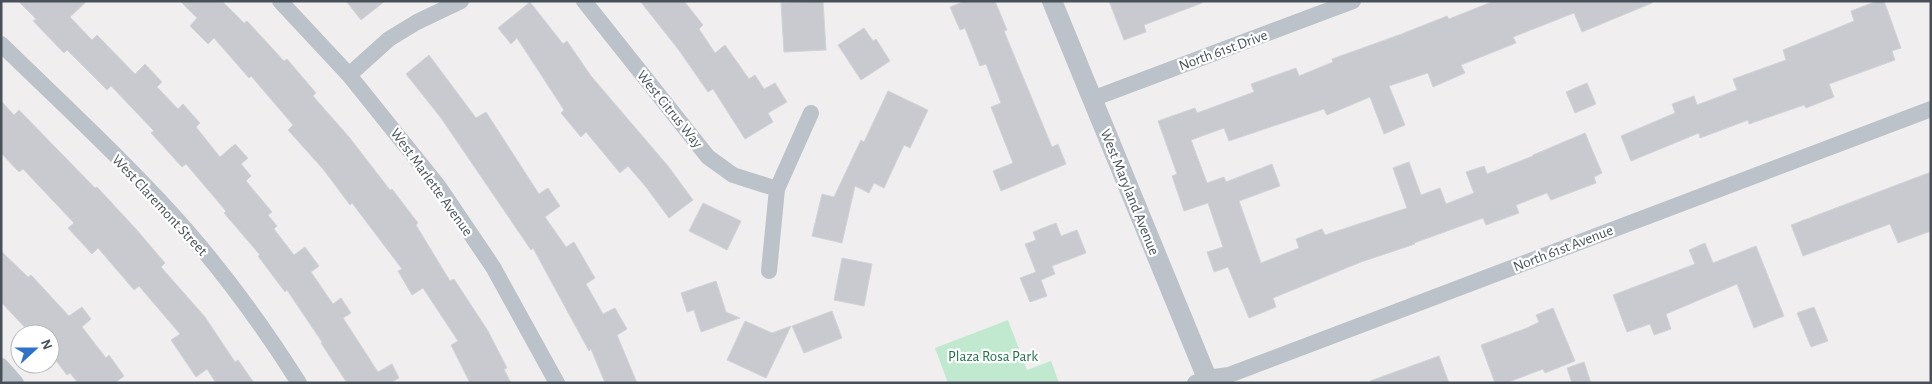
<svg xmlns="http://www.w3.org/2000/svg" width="1932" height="384" font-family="'Alegreya Sans',sans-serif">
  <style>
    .green { fill: #c1e9d0 }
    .building { fill: #c9cad0; stroke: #d2d4d9 }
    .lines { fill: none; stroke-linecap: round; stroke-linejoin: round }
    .minor { stroke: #bbc2c9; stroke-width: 16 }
    .tertiary { stroke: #bbc2c9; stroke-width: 20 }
    .labels { text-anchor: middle; stroke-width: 4.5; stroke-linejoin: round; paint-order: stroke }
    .street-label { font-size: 15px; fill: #485159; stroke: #fff }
    .park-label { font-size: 15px; fill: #21724a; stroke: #fff }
  </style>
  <rect width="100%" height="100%" fill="#f0eeee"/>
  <path class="green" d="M1008,320L1027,370L1051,361L1059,383H948L935,348Z"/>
  <path class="building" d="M18,1H87L70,17L92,40L97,35L135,74L145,64L162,82L157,87L178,109L183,104L200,123L196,127L220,157L235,144L248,158L241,164L251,176L246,181L272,212L268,215L277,226L274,229L294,255L305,247L319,266L311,272L333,304L341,298L351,313L343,318L378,372L392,364L399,378L390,383H347L321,343L322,342L287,290L285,292L258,256L260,255L224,213L226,211L186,164L182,167L151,133L154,131L111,86L107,90L67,50L64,53L33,21L36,19Z
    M180,1H222L244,23L247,21L284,61L287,59L316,93L313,96L349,137L390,190L392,189L418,223L416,225L450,281L454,279L488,331L507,368L504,369L511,383H470L451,345L458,341L423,288L412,295L398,271L402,269L352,203L350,205L323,169L288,130L293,125L251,76L249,78L214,38L208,44L190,26L197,18Z
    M346,1H385L361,20Z
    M640,1H684L703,25L699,29L715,53L725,45L749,79L755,75L764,89L775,83L787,102L768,113L773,122L745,139L713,89L708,92L678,49Z
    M823,1L826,50L784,52L781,3Z
    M965,1H995L1007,30L1004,31L1052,147L1058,144L1066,164L1001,191L993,171L1013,163L991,107L1001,103L986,64L980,66L965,28L960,30L950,7Z
    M1109,1H1202V3L1144,25L1146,32L1124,40Z
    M1494,1H1652V3L1582,32L1574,13L1513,37L1516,43L1461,65L1465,73L1433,87L1428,73L1389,86L1405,125L1384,134L1370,97L1327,115L1324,109L1229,141L1224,128L1191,140L1207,183L1224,177L1226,182L1272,164L1280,186L1239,201L1261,263L1299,248L1296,239L1322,229L1325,235L1407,208L1393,168L1409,162L1421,195L1440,188L1446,204L1474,193L1466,172L1484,166L1487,174L1533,156V155L1585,133L1602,173L1594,177L1596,183L1551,200L1547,193L1516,205L1519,213L1486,225L1483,218L1414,243L1415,244L1361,262L1273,298L1276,307L1249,318L1228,267L1214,272L1207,252L1223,247L1208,203L1184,211L1172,176L1177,174L1158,121L1195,108L1197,113L1254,92L1251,84L1296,68L1299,76L1333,62L1332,59L1399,35L1447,16L1449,19Z
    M1877,1H1884L1901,48L1892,51L1895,60L1829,84L1834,97L1806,108L1804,105L1749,124L1748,120L1700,138L1699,133L1631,161L1621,136L1675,113L1672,104L1694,96L1697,105L1737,90L1733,79L1786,60L1783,50L1854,21L1851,11Z
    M530,2L563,44L567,41L591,76L668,166L693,200L669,218L646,187L628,166L620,173L586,132L581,137L561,113L564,110L517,38L511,44L498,28Z
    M864,28L873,41L876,39L890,61L861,80L838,45Z
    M429,55L476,118L486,112L539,194L548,188L560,206L545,217L566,247L574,242L595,278L586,284L603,314L615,308L627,329L617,335L637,383H605L591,349L589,351L533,248L531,250L441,118L406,74Z
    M1587,83L1596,104L1575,113L1566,92Z
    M888,91L928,110L910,148L904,145L884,188L874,183L869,193L855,186L842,243L812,236L822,194L834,197L861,140L864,142Z
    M1,101L14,115L19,110L95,188L97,187L136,229L165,263L161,267L205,317L235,362L238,360L254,383H216L207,369L196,377L171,340L180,334L139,286L134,290L98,248L92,254L68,228L74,223L23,169L19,172L1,153Z
    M1931,172V231L1898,243L1890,224L1803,256L1791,225Z
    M703,203L741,221L727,250L689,231Z
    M1056,223L1061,236L1077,230L1086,253L1052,266L1055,274L1041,280L1047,296L1030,302L1020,278L1036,272L1025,244L1036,240L1033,232Z
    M1705,243L1713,263L1756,246L1784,316L1754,328L1737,284L1666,314L1671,329L1654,335L1650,324L1627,332L1613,295L1695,264L1689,250Z
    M1,251L28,277L31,275L69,316L82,307L91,319L82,327L106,358L109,355L124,376L115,383H78L70,373L67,375L50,353V334H31L1,302Z
    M842,258L872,264L864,306L834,300Z
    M716,281L726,312L740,318L701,332L694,310L687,312L681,293Z
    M1814,307L1828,341L1811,347L1797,313Z
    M1553,308L1575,361L1545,373L1543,369L1506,383H1495L1481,345L1527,328L1539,322L1536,315Z
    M832,311L842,338L804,353L792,326Z
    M745,321L772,333L791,326L766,378L727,360Z
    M1439,356L1449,383H1371L1370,381Z
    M1584,362L1591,383H1572L1567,368Z"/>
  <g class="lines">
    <path class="minor" d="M280,1L349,75L439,187L493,267L557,383
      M584,1L708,157L733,175L777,189
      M1,44C53,95 108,145 158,199C211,255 258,318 299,383
      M349,75L389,39L417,22L461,1
      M1092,99L1353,1
      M769,271L777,189L811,113
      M1,366L16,383
      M1195,383L1207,378L1229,375L1931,109"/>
    <path class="tertiary" d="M1052,1L1209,383"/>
  </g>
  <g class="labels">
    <g class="street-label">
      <text transform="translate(1223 50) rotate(-20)" y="5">North 61st Drive</text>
      <text transform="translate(670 109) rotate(51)" y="5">West Citrus Way</text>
      <text transform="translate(432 182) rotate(54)" y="5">West Marlette Avenue</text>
      <text transform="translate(1130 192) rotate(68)" y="5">West Maryland Avenue</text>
      <text transform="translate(160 205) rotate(47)" y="5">West Claremont Street</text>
      <text transform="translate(1563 248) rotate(-21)" y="5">North 61st Avenue</text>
    </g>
    <g class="park-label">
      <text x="993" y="361">Plaza Rosa Park</text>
    </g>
  </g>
  <rect width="1932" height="384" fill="none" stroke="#485159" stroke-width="5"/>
  <g transform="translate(35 349) rotate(69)"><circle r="24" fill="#ffffff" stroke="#b6b9bd"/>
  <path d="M0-4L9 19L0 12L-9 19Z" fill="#2e72ca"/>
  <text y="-8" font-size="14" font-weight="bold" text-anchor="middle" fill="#485159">N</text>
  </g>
</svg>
